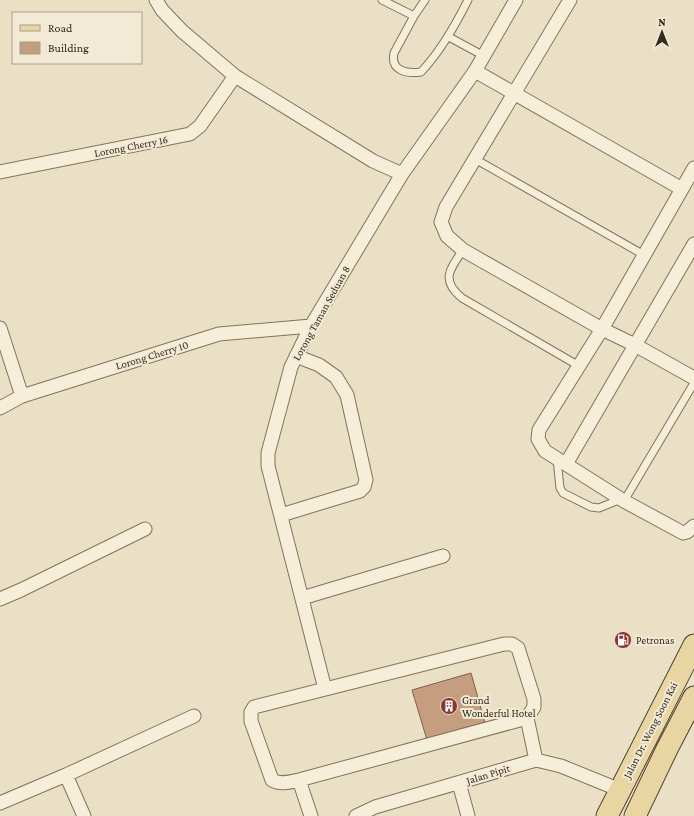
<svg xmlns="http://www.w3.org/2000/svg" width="694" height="816" font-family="'Crimson Pro',serif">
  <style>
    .building { fill: #c49e7f; stroke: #805f45 }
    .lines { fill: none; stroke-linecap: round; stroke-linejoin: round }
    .lane-casing { stroke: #83735d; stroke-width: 9 }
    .street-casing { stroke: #83735d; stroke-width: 15 }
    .primary-casing { stroke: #514131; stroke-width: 23 }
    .lane { stroke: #f5eed8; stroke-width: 7 }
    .street { stroke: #f5eed8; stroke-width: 13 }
    .primary { stroke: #e9d5a1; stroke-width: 21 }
    .labels { text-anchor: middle; stroke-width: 4; stroke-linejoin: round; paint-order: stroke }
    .street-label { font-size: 11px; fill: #352b20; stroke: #f2ead4 }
    .poi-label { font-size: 11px; fill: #352b20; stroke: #f2ead4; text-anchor: start }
  </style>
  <rect width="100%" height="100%" fill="#eae0c6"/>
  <path class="building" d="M471,673L485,723L427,740L412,690Z"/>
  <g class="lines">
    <g class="lane-casing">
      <path id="lane" d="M382,0L414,16
        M425,0L414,16L394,53C390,71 407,74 421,72C441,51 455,26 468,0
        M449,37L484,56
        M475,159L644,255
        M463,250C450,269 440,280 462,298L579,366
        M557,459L560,488L563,493L591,507L599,508L621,499
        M624,501L694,383"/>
    </g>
    <g class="street-casing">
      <path id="street" d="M156,0L162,10L182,31L235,76L373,161L402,174
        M570,0L446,207L441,222L447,236L463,250L602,329L635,345L694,378
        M475,71L682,189
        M694,168L602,329L539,430L538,439L545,451L624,501L683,533L687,532L694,526
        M0,172L190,134L200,126L235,76
        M0,328L22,396
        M0,408L22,396L219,334L311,326
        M566,464L694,244
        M281,515L360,491L364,487L366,480L347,395L336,377L319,365L296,356
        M302,598L443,556
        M0,599L21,590L145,529
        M504,644H512L518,648L534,699V707L527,718L299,780C290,782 280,785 272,780L251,721V712L254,707Z
        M325,689L268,466V453L291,367L311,326L402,174L475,71L516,0
        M527,718L536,760
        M66,775L84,816
        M299,780L311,816
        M459,783L468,816
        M0,803L66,775L194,716
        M356,816L375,807L536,760L561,766L620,790"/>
    </g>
    <g class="primary-casing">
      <path id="primary" d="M607,816L694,645
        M635,816L667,749L694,697"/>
    </g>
    <use href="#lane" class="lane"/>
    <use href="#street" class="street"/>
    <use href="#primary" class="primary"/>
  </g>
  <defs>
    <g id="fuel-disc" transform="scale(0.9)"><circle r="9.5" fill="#8c3633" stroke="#f2ead4"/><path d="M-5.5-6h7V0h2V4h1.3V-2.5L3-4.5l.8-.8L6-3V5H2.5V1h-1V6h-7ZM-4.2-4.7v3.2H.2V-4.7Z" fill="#fff"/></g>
    <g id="building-disc" transform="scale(0.9)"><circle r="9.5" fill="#8c3633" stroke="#f2ead4"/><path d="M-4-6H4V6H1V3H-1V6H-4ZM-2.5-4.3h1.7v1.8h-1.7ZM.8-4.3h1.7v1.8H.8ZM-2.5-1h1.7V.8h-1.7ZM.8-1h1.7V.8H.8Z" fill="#fff"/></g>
  </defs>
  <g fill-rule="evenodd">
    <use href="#fuel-disc" x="623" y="640"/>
    <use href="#building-disc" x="449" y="706"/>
  </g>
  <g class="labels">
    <g class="street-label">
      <text transform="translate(131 146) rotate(-11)" y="4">Lorong Cherry 16</text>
      <text transform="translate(321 313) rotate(-61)" y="4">Lorong Taman Seduan 8</text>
      <text transform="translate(152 355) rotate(-17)" y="4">Lorong Cherry 10</text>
      <text transform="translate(650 730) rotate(-63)" y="4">Jalan Dr. Wong Soon Kai</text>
      <text transform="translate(488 774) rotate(-17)" y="4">Jalan Pipit</text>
    </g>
    <g class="poi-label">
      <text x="636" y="644">Petronas</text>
      <text x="462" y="704">Grand<tspan x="462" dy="13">Wonderful Hotel</tspan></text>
    </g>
  </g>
  <rect x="12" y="12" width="130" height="52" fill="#f2ead4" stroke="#a69e8c"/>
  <rect x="20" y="25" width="20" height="6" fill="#e9d5a1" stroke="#a69e8c"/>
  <text x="48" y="32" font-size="12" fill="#352b20">Road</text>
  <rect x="20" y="42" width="20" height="12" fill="#c49e7f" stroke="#a69e8c"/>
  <text x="48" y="52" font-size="12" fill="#352b20">Building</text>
  <g transform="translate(662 32)" stroke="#f2ead4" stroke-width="3" paint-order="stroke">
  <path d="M0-3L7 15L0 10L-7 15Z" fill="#352b20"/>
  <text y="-6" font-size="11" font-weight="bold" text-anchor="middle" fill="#352b20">N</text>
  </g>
</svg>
